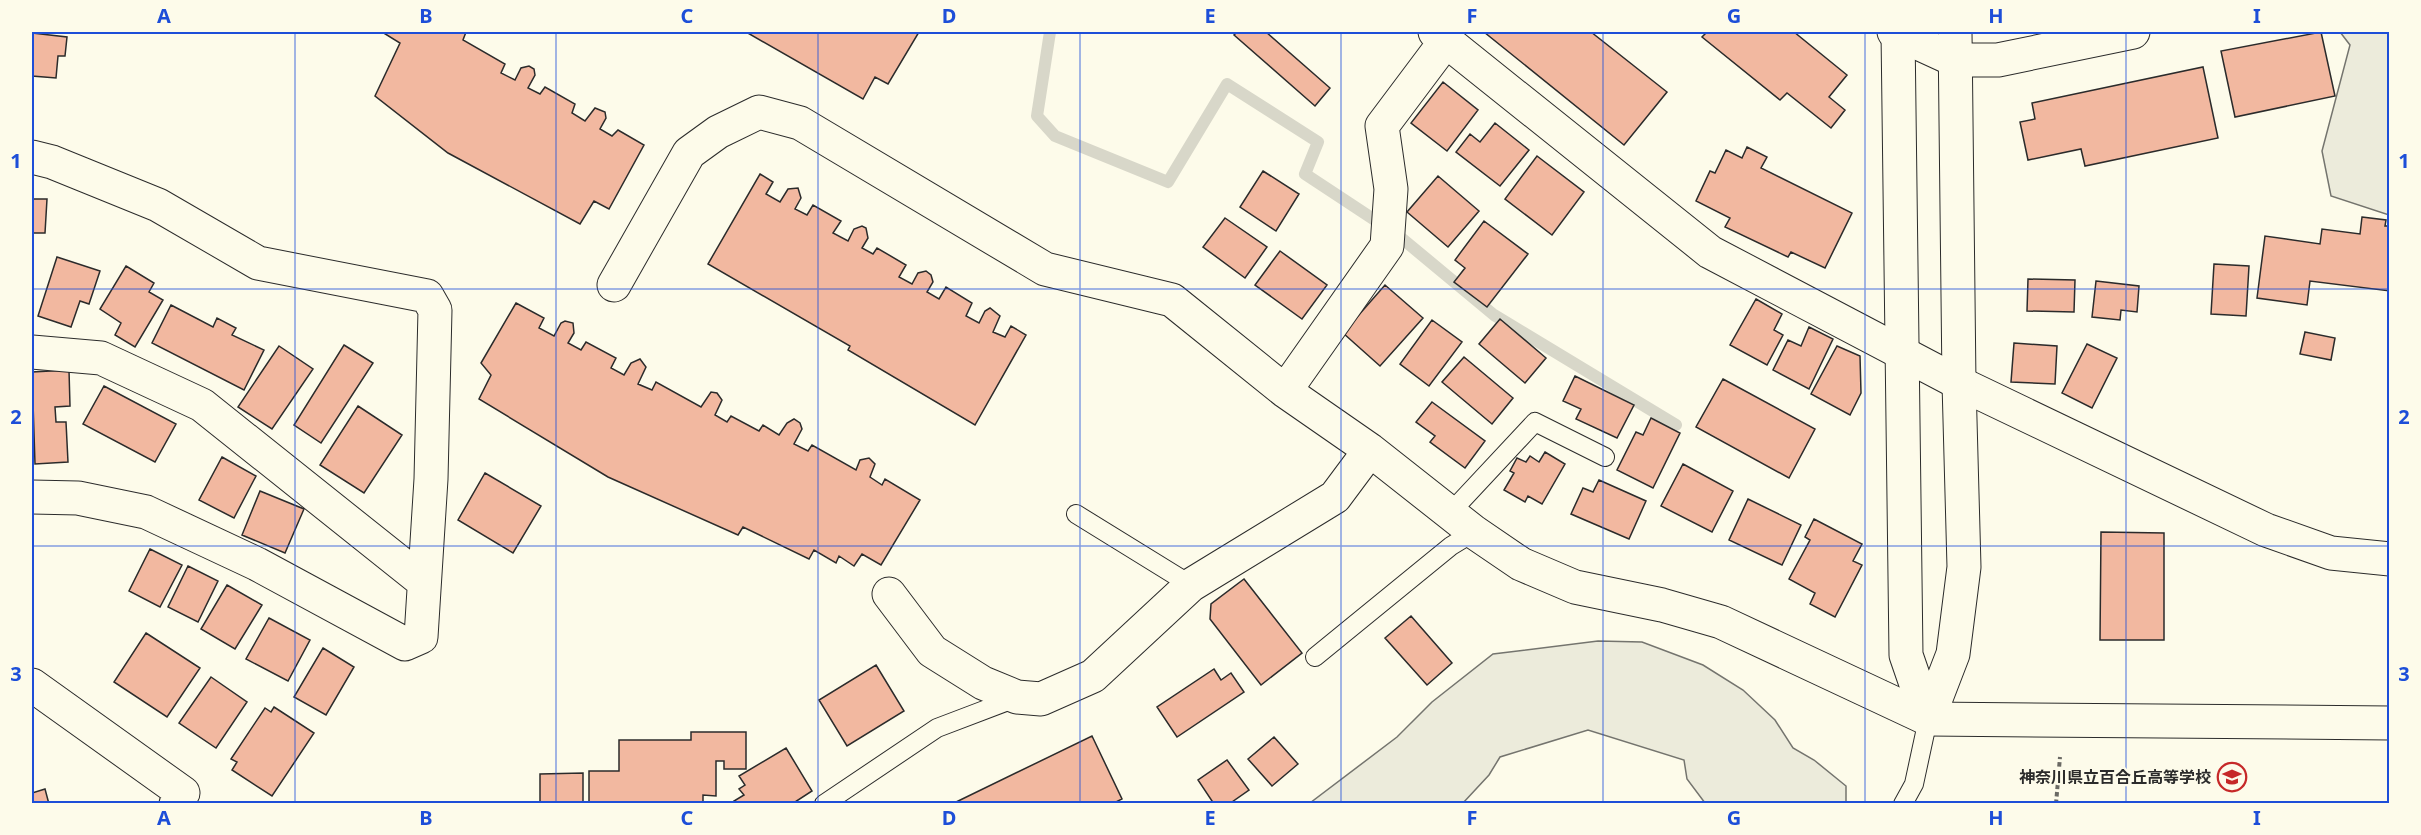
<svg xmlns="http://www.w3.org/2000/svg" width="2421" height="835" font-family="'Noto Sans','Noto Sans JP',sans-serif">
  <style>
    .green { fill: #ecebdb; stroke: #74746e; stroke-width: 1.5 }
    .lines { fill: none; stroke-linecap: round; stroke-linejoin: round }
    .stream { stroke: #d8d7c9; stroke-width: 12 }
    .building { fill: #f2b8a0; stroke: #2b2b2b; stroke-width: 1.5 }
    .service-casing { stroke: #2b2b2b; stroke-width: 20 }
    .minor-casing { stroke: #2b2b2b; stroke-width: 35 }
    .tertiary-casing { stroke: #2b2b2b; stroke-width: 35 }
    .path { stroke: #6a6964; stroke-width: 4; stroke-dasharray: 4.5 3; stroke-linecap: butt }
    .service { stroke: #fdfbea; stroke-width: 18 }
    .minor { stroke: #fdfbea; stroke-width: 33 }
    .tertiary { stroke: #fdfbea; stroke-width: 33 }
    .grid { fill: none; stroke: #1d4ed8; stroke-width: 1.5; stroke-opacity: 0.55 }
    .labels { text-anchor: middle; stroke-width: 4.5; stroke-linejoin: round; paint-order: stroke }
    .poi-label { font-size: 16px; font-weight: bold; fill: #2b2b2b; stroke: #fdfbea; text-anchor: end }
    .neatline { fill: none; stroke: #1d4ed8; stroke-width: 2 }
    .grid-label { font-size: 20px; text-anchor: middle; font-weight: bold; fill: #1d4ed8 }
  </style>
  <rect width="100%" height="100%" fill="#fdfbea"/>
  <path class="green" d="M2340,32H2389V215L2331,196L2322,151L2350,45Z
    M1598,641L1642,642L1703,665L1743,690L1775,720L1793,748L1814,760L1846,786V803H1705L1687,779L1684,760L1588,730L1500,757L1489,775L1463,803H1310L1397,737L1432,702L1493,654Z"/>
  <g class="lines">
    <path class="stream" d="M1050,32L1037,116L1055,136L1168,182L1227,84L1318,142L1305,174L1399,236L1494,315L1676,425"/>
  </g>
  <path class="building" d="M382,32H466L463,40L505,64L501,73L515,80L521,68L529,66L534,69L535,75L528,88L540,94L545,87L575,104L572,113L585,121L595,108L605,112L606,118L600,129L612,136L618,130L644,145L609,209L594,201L580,224L448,153L375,96L400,43Z
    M746,32H919L888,84L875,77L863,99Z
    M1237,32H1266L1330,88L1315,106L1234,35Z
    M1484,32H1591L1667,92L1624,145Z
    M1707,32H1794L1847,75L1829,97L1845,110L1831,128L1787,93L1780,100L1702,37Z
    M2321,32L2335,96L2235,117L2221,51Z
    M32,33L67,37L65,56H58L56,78L32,76Z
    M2203,67L2218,138L2085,166L2081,149L2028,160L2020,122L2035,119L2032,103Z
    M1443,82L1478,110L1447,151L1411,123Z
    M1495,123L1529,150L1500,186L1456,152L1470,134L1480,142Z
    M1747,147L1767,157L1761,168L1852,213L1825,268L1791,252L1788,257L1725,227L1730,218L1696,201L1710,171L1715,173L1726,150L1742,158Z
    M1537,156L1584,192L1552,235L1505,199Z
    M1263,171L1299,194L1276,231L1240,207Z
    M760,174L773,182L766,194L780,202L788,189L798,188L801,198L795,209L807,215L813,205L841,221L833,233L848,241L854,229L862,226L866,228L868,238L862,248L873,254L877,248L906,265L899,277L912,284L918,273L926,271L931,275L933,282L927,292L939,299L946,287L972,303L966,316L979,323L985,311L990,308L1000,316L993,332L1005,337L1011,326L1026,335L975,425L848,350L850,346L708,264Z
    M1438,176L1479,211L1448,247L1407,212Z
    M32,199H47L45,233H32Z
    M2362,217L2386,220L2385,226H2390V291L2310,281L2307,305L2257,298L2265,236L2320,244L2322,229L2360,234Z
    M1225,218L1267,247L1245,278L1203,247Z
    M1484,221L1528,254L1487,307L1454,282L1465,268L1455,260Z
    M1280,251L1327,285L1302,319L1255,285Z
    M57,257L100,271L89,304L80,301L71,327L38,316Z
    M2214,264L2249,266L2246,316L2211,314Z
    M126,266L154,283L149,292L163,300L135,347L115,335L121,323L100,309Z
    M2028,279L2075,280L2074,312L2027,311Z
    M2096,281L2139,286L2137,312L2121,310L2120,320L2092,317Z
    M1385,285L1423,318L1380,366L1343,333Z
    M1756,299L1782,314L1774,330L1783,335L1767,365L1730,345Z
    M516,303L544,318L539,328L554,336L561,323L565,321L573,323L574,333L568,343L581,350L586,342L616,358L611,368L624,375L631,363L640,359L646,367L638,384L652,390L656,382L701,407L711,392L717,393L722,400L715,415L727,422L731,416L759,431L763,425L779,435L787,423L794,419L800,423L802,429L794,444L808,451L812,445L856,470L860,460L869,458L875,464L870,477L882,485L885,479L920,500L881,565L862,554L854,566L839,556L836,563L814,550L809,559L743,527L738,535L608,477L479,399L491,375L481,363Z
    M171,305L213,327L217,318L236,328L232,335L264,350L244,390L152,343Z
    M1500,319L1546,358L1525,383L1479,344Z
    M1432,320L1462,342L1429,386L1400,364Z
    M1809,327L1833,339L1809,389L1773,370L1788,340L1801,346Z
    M2305,332L2335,338L2331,360L2300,354Z
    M2014,343L2057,346L2055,384L2011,382Z
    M2087,344L2117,358L2092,408L2062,393Z
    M344,345L373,363L321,443L294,425Z
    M279,346L313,369L272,429L238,407Z
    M1837,346L1860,356L1861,393L1850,415L1811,394Z
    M1464,357L1513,398L1492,424L1442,382Z
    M69,370L70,406L55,407L56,422H66L68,462L35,464L32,372Z
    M1575,376L1634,405L1617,438L1576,419L1581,409L1563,401Z
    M1723,379L1815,429L1789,478L1696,427Z
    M104,386L176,424L155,462L83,424Z
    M1432,402L1485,441L1465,468L1430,442L1435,436L1416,422Z
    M358,406L402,435L364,493L320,465Z
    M1651,418L1680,433L1653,488L1617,470L1636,432L1643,435Z
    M1545,452L1565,464L1542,504L1528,496L1525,502L1504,490L1514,473L1510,471L1517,458L1526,462L1530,456L1539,462Z
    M222,457L256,476L234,518L199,500Z
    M1683,464L1733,491L1712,532L1661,506Z
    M485,473L541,506L513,553L458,520Z
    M1599,480L1646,501L1629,539L1571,514L1583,488L1593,492Z
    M260,491L304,509L285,553L242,535Z
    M1748,499L1801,525L1782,565L1729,540Z
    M1814,519L1862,544L1853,561L1862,565L1835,617L1810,604L1815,593L1789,579L1810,540L1805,537Z
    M2101,532L2164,533V640H2100Z
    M150,549L182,565L160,607L129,591Z
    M188,566L218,581L198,622L168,607Z
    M1244,579L1302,653L1261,685L1210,619L1211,604Z
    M227,585L262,605L235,649L201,629Z
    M1411,616L1452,663L1427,685L1385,638Z
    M269,618L310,640L288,681L246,659Z
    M146,633L200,668L167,717L114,682Z
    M323,648L354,667L326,715L294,697Z
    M876,665L904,711L847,746L819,700Z
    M1214,669L1221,680L1231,673L1244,692L1177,737L1157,707Z
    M211,677L247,702L216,748L179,723Z
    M274,707L314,733L272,796L232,770L237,762L231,759L265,708L271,712Z
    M691,732H746V769H724V761H716V796L703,795V804H589V771H619V740H691Z
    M1092,736L1122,799L1112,804H952Z
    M1274,737L1298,764L1272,786L1248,759Z
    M786,748L812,791L792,804H736L734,801L744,795L739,789L745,785L739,776Z
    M1227,760L1249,790L1229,804H1214L1198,780Z
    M583,773V802L540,803V774Z
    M45,789L49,804H32V793Z"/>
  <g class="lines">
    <g class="service-casing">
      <path id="service" d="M1450,513L1535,422L1605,457
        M1076,514L1191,585
        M1315,657L1451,546L1474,532
        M824,804L937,728L1016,698
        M1903,804L1914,784L1928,719"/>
    </g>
    <g class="minor-casing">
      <path id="minor" d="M1435,32L1710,252L1959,383L2266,530L2331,553L2390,559
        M1894,32L1955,60H1998L2133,32
        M32,157L52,162L158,205L258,263L427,296L435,310L431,479L421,637L405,644L257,564L146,512L78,498L32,497
        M614,285L689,153L718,132L759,112L800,123L1045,269L1172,300L1285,391L1370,450L1474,532L1521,564L1575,587L1662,605L1721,622L1928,719
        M32,352L101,358L202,405L424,582
        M1285,391L1387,246L1391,189L1382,126L1445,42
        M889,594L932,651L983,683L1017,697L1041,699L1093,676L1191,585L1335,497L1370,450
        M32,685L183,793L176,804"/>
    </g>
    <g class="tertiary-casing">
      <path id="tertiary" d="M1898,32L1906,655L1928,719
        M1928,719L1953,654L1964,567L1959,383L1955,32
        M1928,719L2390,723"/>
    </g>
    <path class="path" d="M2056,804L2060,757"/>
    <use href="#service" class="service"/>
    <use href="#minor" class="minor"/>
    <use href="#tertiary" class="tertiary"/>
  </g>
  <path class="grid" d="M295,32V804M556,32V804M818,32V804M1080,32V804M1341,32V804M1603,32V804M1865,32V804M2126,32V804M32,289H2390M32,546H2390"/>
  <defs>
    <g id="school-ring" transform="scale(1.5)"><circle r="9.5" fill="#fdfbea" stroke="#c62828" stroke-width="1.5"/><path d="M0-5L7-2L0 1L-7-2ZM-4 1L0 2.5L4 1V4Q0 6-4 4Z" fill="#c62828"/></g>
  </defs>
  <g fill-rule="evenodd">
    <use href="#school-ring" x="2232" y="777"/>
  </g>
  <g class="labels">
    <g class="poi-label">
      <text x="2211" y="783">神奈川県立百合丘高等学校</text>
    </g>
  </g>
  <rect width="2421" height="835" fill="none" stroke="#fdfbea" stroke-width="66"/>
  <rect x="33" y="33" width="2355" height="769" class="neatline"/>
  <g class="grid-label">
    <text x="164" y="23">A</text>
    <text x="426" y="23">B</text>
    <text x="687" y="23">C</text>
    <text x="949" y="23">D</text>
    <text x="1210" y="23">E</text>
    <text x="1472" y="23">F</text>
    <text x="1734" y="23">G</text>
    <text x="1996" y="23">H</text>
    <text x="2257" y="23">I</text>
    <text x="16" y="168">1</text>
    <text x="2404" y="168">1</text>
    <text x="16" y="424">2</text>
    <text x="2404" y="424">2</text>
    <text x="16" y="681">3</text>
    <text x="2404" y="681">3</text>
    <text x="164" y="825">A</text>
    <text x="426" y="825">B</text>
    <text x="687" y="825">C</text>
    <text x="949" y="825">D</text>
    <text x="1210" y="825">E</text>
    <text x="1472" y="825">F</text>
    <text x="1734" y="825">G</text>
    <text x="1996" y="825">H</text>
    <text x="2257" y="825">I</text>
  </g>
</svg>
